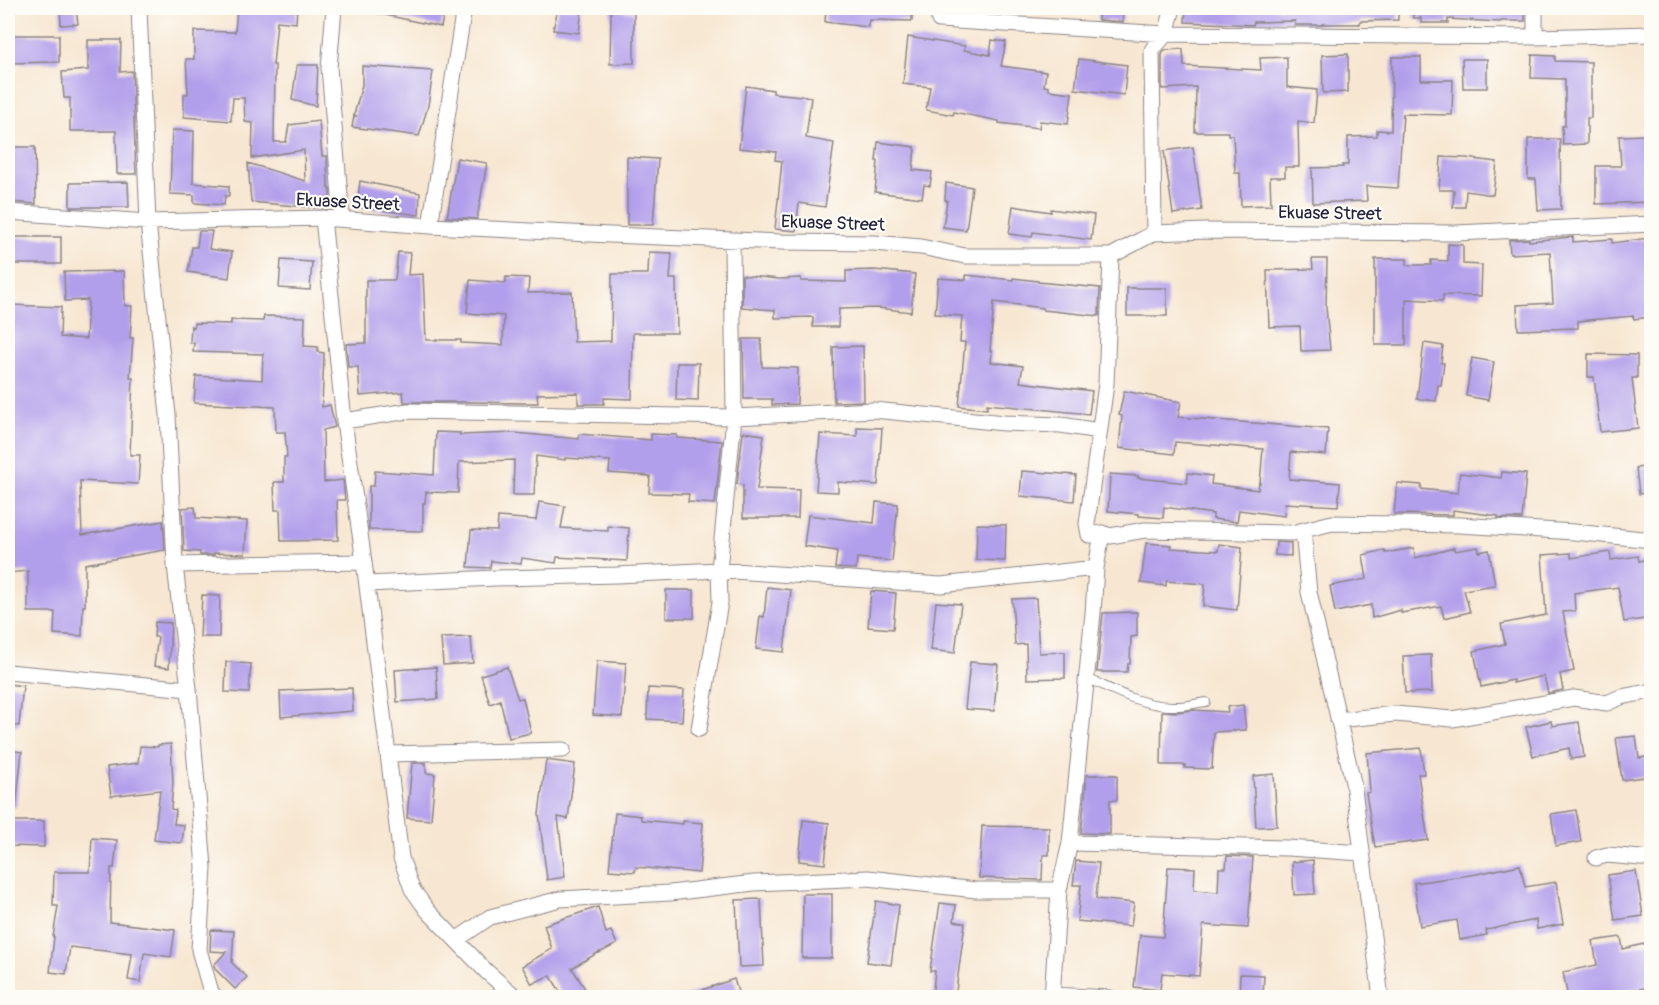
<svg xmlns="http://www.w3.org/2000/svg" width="1659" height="1005" font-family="Pangolin,sans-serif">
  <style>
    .building { fill: #b29feb }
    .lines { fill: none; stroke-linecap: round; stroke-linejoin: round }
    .service-casing { stroke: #8c8486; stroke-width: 10 }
    .minor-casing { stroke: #8c8486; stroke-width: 17 }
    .service { stroke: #fff; stroke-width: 8 }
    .minor { stroke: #fff; stroke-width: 15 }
    .labels { text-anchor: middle; stroke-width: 4.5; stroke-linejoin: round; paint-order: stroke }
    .street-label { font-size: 18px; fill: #22223b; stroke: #fdfcf7 }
  </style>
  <rect width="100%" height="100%" fill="#fdfcf7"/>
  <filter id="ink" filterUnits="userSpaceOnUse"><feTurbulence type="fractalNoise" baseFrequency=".0167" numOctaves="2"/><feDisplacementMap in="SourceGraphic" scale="12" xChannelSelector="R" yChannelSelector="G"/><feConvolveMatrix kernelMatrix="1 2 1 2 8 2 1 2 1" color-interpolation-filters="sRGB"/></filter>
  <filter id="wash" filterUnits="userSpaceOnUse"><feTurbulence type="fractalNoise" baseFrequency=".008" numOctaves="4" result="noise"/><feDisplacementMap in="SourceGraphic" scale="24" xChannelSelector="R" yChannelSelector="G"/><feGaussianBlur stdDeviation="1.35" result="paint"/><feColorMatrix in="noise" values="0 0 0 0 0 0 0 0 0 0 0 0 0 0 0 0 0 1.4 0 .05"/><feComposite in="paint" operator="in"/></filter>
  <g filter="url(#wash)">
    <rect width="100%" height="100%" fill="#f7e7d2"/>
    <g id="blocks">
      <path class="building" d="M60,8H76L78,24L61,25Z
        M237,8H297L296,23L277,21L273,65H275L274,142H286L289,125L319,121L322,156H327L328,188L330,189V196L329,209L251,202L248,163L305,181L304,150L252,158L253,123L245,122L244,98H233L231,121L184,117V94H188L186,59H194V31L235,32Z
        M377,8H445L441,27L376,13Z
        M558,8H582L579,33L553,30Z
        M826,8H912V21L869,20L868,27L825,22Z
        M1098,8H1122L1123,22L1098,20Z
        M1186,8H1398V20L1360,21V24H1322V25H1295V21L1254,22L1253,25L1185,22Z
        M1413,8H1525V21H1501L1500,22L1448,19V23H1421V18H1413Z
        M611,10L634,12V63L610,64Z
        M8,35H59V62L8,63Z
        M908,37L965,46L964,50L990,55L992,40L1006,42L1001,66L1046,72L1044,86L1049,87V90L1072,93L1068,124L1040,121L1039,128L999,123V121L954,112L953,115L926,110L930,87L903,84Z
        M88,40H121L120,72L132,71L136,174H117L116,131H70V98H64L62,72L88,70Z
        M1183,49L1184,66L1261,70L1260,58L1287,57V87L1317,90L1314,123L1298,121L1299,167H1285V177H1270L1271,205L1241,206L1240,173H1235L1233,135H1228V132H1195L1196,87L1162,89V54L1165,50Z
        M1348,54V92L1323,93L1322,55Z
        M1532,55L1555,56V61L1591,62V118H1587V144L1563,145L1562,126H1565V79L1531,78Z
        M1392,57H1421V80H1453L1452,115L1403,114L1398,188L1366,186L1367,201L1313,203L1312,168L1343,167L1342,165H1348V137L1377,136V130L1391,131Z
        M1079,59L1127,65L1124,95L1075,89Z
        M1462,59H1487V88H1463Z
        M297,65H318L316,106L292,100Z
        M362,66L433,71L428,106L419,136L352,127L354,116H357L354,115L362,85Z
        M746,86L773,90V93L811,97L806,138L834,143L825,207L799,203L796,231L775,229L782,161L775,160L776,152L739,148Z
        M172,130L194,131L193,183L229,186V196H225L224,205L194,203V195L170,194Z
        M1646,135L1649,202L1596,204V166H1621L1619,136Z
        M1528,139H1560L1561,209L1538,210L1536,179H1528Z
        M878,142L915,147L913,170L932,172L930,186L924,185L922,198L875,192L878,161H876Z
        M9,147H35L36,204L10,202Z
        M1193,147L1202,210L1173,214L1164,151Z
        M627,157L658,159L653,225H627Z
        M1441,157L1466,158L1497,162L1493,195L1466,191L1465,207H1453L1454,190H1439Z
        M457,158L487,163L477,219L447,217Z
        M360,181L420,193L419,215L357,207Z
        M128,182L129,207H70V183Z
        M946,183L972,187L966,230L943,227L947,200H945Z
        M1013,206L1051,212V209L1094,215L1091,240L1033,232L1032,237L1009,234Z
        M199,231H212L209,249L232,252L229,278L188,272L192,247H197Z
        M8,237H61V264H8Z
        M1573,237V242L1612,239V243L1649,238L1652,253V317L1634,319L1633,316L1578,321V328L1518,330L1517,305L1553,303L1550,252L1510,254L1509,240L1529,239V241Z
        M1448,244L1463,245V264L1482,265L1481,296L1443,295V301L1406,299V345H1375V259H1407V265H1431V260L1448,261Z
        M398,252L410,253L408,275L423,274L426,340H461V343L503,345L504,316L467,313L470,280L506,283V277L529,278L528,293L572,292L574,342L611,341L612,274H648L649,252L672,253L670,279H676L677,333H633L632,399L604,398V404H578V393L537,394L538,403H522L474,402H404L403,392L360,396L358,367H348L346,344L366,343V280H395Z
        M1312,259H1327L1326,307L1330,350L1301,351L1300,326L1269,327L1267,270L1313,269Z
        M281,260L312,262L310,290L279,288Z
        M874,270L915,274L911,312L878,308L839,309L838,327H813V317L775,318V310L742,307V275L779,279L801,278V281L846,282V271Z
        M124,271L125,306H132L130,338H133L130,378H133L130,455H140L138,484L80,481L82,535L163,521L165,550L85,564V606H83L82,636L54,634L55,612H28V571L8,573V545H9L8,340L10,305L61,307L60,337L86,339L88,300L65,301L64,272Z
        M966,275L1013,280V278L1038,281V282L1100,288L1099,316L1043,310V308L994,302L990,351H992L991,362L1023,366L1020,382L1092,391L1089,414L987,404V409L959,406L965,342H960L962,316L935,314L938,278L966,280Z
        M1127,288H1167V316H1127Z
        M264,316L305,317L304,346L318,347V352L324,353L322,407L330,405L335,427L323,430L324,482L343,480L345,500H337L338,540L281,541L280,510H275L274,482H284V457H287L285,432H276L275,407L194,403L196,376L262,380L263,354L193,352L194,343H190L191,326L194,327V323L231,324V320L263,321Z
        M743,339H761L762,367L798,368L797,404L772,405V399H744Z
        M1424,343L1443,346L1441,363H1444L1441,385H1438L1436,401L1417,399Z
        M863,346L864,401L834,402L833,347Z
        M1588,354L1637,355V378H1632L1638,428L1600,432L1594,377H1588Z
        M1472,358L1494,362L1488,400L1466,396Z
        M677,363H699L698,401L676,400Z
        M1124,391L1181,402L1178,417L1328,429L1326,455L1291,452L1289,479L1340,483L1338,506L1285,503L1284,516L1239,510L1237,522L1213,519V514L1164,507L1163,518L1139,516V514L1108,511L1110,474L1138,476V478L1187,483L1188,473L1212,476L1211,484L1258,490L1259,482L1260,483L1263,449L1175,442L1174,454L1119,448L1122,416L1119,415Z
        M857,427L882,428L878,485L838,482V492L816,491L820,434L857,436Z
        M436,432L460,433V435L515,433L579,439V434L651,440V434L677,435V438L722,441L715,504L688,502L689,494L649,493L650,476L609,473L610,461L565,458V460L536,456L534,495H513L514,460L459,462L458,493L426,492L425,503H423V531L369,530V486H374L375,471L434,475Z
        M743,432L764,435L757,489L799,490L798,518H743V485L737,484Z
        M1652,466V492L1639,494L1636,468Z
        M1022,471L1076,475L1074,501L1020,496Z
        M1502,472L1526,474L1522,519L1498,518V516L1453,510V515L1394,514L1397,483L1422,485L1421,489L1458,493L1460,473L1501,478Z
        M539,502L565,506L561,528L608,531V526L629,528L627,561L557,557L556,563L522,558L521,564L491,561L490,568L468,567L471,530L497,531L498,517L536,520Z
        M876,502L898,504L892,561L857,558L856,569L835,568L837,551L804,546L808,515L874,523Z
        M195,507L196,518L247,521L245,554L214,553V555H200V552L184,551L182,508Z
        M977,524L1006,525L1005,561L976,560Z
        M1276,542L1291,543V556L1275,555Z
        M1146,543L1171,545L1170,548L1218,551L1219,544L1242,547L1237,610L1203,606L1205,584L1166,581V586L1141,583Z
        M1478,547L1479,552L1489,550L1495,585L1464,590L1470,612L1444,618L1441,606L1401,613V610L1372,618L1371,605L1335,612L1330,586L1367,579L1363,555L1385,550V553L1414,548L1415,558L1454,548L1455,551Z
        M1610,552L1611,560L1638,556L1639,561L1652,558V618L1624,622L1618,587L1574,593L1575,611L1563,612L1574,671L1560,674L1563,690L1548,693L1544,676L1513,683V680L1481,687L1474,651L1505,644L1501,624L1546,615L1542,555L1571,553V558Z
        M767,587L791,590L784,652L756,649L760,616L764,617Z
        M666,590H694V618H666Z
        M871,591L896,593L893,629L868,627Z
        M202,595L220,596L219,637H200Z
        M1036,598L1039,653L1065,652V678L1027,679L1026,644L1015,645L1012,599Z
        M936,602L961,604L955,653L931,650Z
        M1137,612V636L1131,637L1130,664H1128L1127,672H1097L1103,613Z
        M155,622L171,623L169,668L154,666L158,637H154Z
        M471,637L473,663L443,665L441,638Z
        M1431,655L1432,692L1405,693L1403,656Z
        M597,661L626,663L622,717L593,715Z
        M226,662L251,664L249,693L225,692Z
        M970,662L998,664L994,711L965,709Z
        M436,667L438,699L397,702L395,670Z
        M507,667L518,699L523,698L531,733L509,738L500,700L490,704L481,675Z
        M8,684L23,686L19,726L8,725Z
        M352,688L353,711L281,717L280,691Z
        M648,688L684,690L682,721L647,719Z
        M1243,705L1246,730L1214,732L1212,769L1185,768V765H1161L1162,711L1177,712L1192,710L1228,712L1227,707Z
        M1551,721L1552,726L1579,722L1584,757L1571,759L1569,748L1533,756L1526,727Z
        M1636,736L1639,758L1652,756V776L1622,780L1616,738Z
        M171,744L173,783L171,809L176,810L174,824L184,825L182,843L154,840L160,790L111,796L107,767L138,763L140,746L158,747V745Z
        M1421,748L1424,774H1418L1428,840L1375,847L1366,793L1370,792L1367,753Z
        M8,750L22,752L16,807H8Z
        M546,760L575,764L568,819L558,817L565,877L547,880L539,814Z
        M412,763H426V773L435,774L431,820L407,818Z
        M1274,774L1277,826L1256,827L1253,776Z
        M1087,775H1117V800H1110V834L1081,833Z
        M1576,810L1581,842L1556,846L1551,814Z
        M615,813L641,816V820L683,824V821L703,823L699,873L636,867L635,872L609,870Z
        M803,820L829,823L825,864L799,861Z
        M8,821H44V847L8,846Z
        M982,826L1049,827V855H1043L1042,880L979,878Z
        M92,838L117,840L114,868H111L110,922L175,930L171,957L144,953L140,982L128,980L132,954L70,947L66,974L50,972L54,937H53L58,906H53L54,872H90Z
        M1227,856L1253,857L1248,928L1203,925L1199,976L1162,973L1160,990L1134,987L1140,935L1163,937L1168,867L1195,868L1194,890L1218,892L1219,868H1226Z
        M1313,860L1315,894L1294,895L1292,862Z
        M1076,861L1099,863L1096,899L1134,903L1131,926L1077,921L1081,885H1073Z
        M1520,865L1525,887L1556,882L1563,924L1537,929L1536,920L1486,930L1487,935L1460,940L1457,920L1420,926L1414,883L1477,874Z
        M1636,871L1643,916L1615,920L1608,875Z
        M803,894H832V958H802Z
        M761,899L764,966L739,967L736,900Z
        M876,901L899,905L891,965L867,962Z
        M940,903L956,905L954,921L965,923L955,998H932L935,971H930Z
        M598,907L606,933L611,931L617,944L599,953V952L572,968L591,998H564L550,975L532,984L522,966L552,949L544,925Z
        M211,930L234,931L232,963L247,977L235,989L215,969L214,965L226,952L210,951Z
        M1621,937L1623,949L1652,942V987L1594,996V998H1568L1563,972L1597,965L1593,941Z
        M1240,974L1264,975L1263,998H1239Z
        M734,979L740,998H687V995Z"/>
    </g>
  </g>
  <g filter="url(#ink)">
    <use href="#blocks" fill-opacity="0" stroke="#8c8486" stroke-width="1.5"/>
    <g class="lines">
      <g class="service-casing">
        <path id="service" d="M1087,678C1115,691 1142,706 1173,706C1184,707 1196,703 1206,702"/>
      </g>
      <g class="minor-casing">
        <path id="minor" d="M139,8L148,222L168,415L175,565L189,689L204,867L199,950L211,992L216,998
          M334,8L329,68L342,219
          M939,20L1166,34L1535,37L1652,34
          M1535,37V8
          M8,212L148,222L323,218L430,226L610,235L782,242L874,243L921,247L965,256H1111L1154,233L1206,231L1456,233L1652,224
          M323,218L344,421L364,562L401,858L412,889L428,911L487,972L517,998
          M430,226L464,8
          M1154,233L1152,50L1166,34L1173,8
          M1111,256L1106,384L1087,524L1089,535L1102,533L1110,536L1145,530L1292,533L1332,523L1460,525L1574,532L1652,540
          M344,421L408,411L734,417L874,410L1004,423L1061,425L1099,431
          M1303,531L1309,592L1353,782L1381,998
          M175,565L364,562
          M367,584L496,578L617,575L719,570L941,585L1096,568
          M8,672L189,689
          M1338,720L1395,714L1452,719L1574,698L1607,703L1621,697L1652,691
          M699,729L720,602L719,570L734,417L732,240
          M388,754L563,750
          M1070,843L1288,848L1362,853
          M1596,858L1607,855L1652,859
          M456,940L490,917L560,899L670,893L754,883L868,878L976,890H1059
          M1052,995L1110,998
          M1052,998L1059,890L1070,843L1093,613L1096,568L1102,533"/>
      </g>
      <use href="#service" class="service"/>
      <use href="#minor" class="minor"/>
    </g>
  </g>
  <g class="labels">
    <g class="street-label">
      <text transform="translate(348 202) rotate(3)" y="6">Ekuase Street</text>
      <text transform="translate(1330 213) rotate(1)" y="6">Ekuase Street</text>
      <text transform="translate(833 223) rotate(2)" y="6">Ekuase Street</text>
    </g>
  </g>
  <rect width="1659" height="1005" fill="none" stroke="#fdfcf7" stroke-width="30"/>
</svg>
